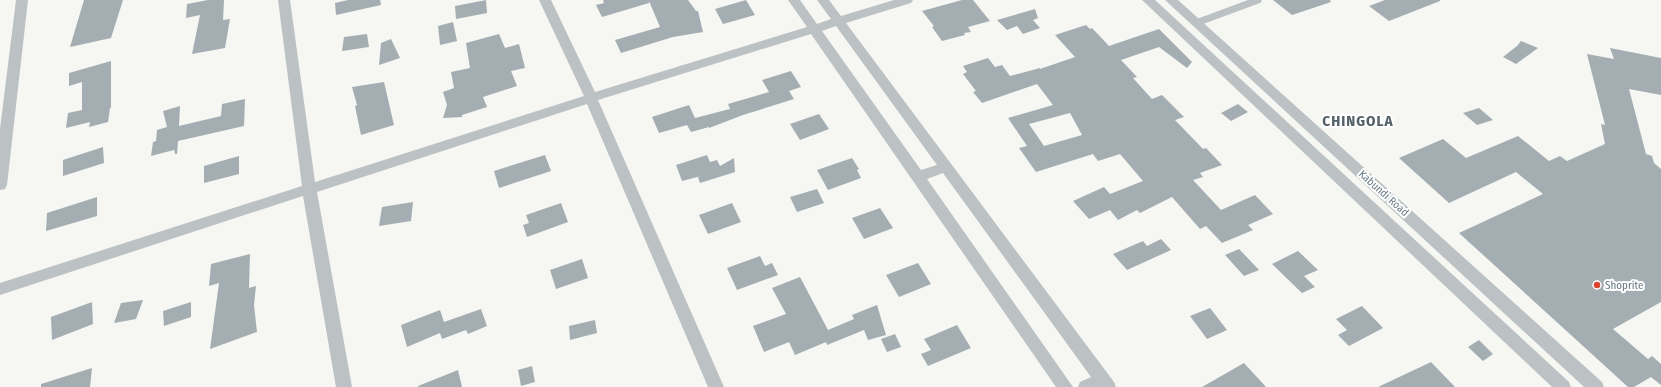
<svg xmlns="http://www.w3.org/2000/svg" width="1661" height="387" font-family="'Fira Sans Condensed',sans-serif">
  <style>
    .building { fill: #a4aeb2; fill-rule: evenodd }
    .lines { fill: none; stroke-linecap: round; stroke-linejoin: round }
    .lane { stroke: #bcc2c4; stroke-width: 7 }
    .street { fill: #bcc2c4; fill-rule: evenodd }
    .poi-dot { fill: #da442e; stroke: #fff; stroke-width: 1.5 }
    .labels { text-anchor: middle; stroke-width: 4; stroke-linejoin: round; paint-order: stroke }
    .street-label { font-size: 11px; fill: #667982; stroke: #fff }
    .poi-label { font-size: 11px; fill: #667982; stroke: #fff; text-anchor: start }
    .district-label { font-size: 15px; font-weight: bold; letter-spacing: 1px; fill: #546168; stroke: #fff }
  </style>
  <rect width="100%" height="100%" fill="#f6f6f3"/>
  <path class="building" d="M84,0H123L111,38L70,47Z
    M208,0H224L223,20L230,19L225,48L192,54L200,15L186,18L187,4Z
    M348,0H380L381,5L336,15L335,3Z
    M486,0L487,13L456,19L455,6Z
    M603,0H688L696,11H698L703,32L673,37L621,53L615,40L660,27L649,1V3L602,17L596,5L604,3Z
    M746,0L755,15L723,24L715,9Z
    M962,0H973L990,21L968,27L971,32L964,33L965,35L942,41L932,27L934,26L922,11Z
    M1273,0H1330L1331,2L1292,15Z
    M1385,0H1440V1L1389,21L1369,6Z
    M1035,9L1038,18L1033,20L1040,28L1023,34L1017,26L1007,30L997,20Z
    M453,22L457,41L440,45L438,26Z
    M1086,25L1090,29L1092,28L1109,46L1159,29L1192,62L1187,68L1159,47L1121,60L1137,77L1133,78L1152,99L1162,95L1184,117L1175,120L1203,149L1206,148L1222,165L1200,173L1203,177L1193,180L1221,210L1255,195L1273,214L1248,225L1253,230L1222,243L1206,226L1200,229L1172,197L1140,213L1137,210L1118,220L1110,210L1089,219L1073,201L1104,187L1110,194L1143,181L1120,154L1098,161L1093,154L1036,172L1019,148L1027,146L1008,118L1053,105L1037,84L982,103L973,92L976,91L963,74L967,72L963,66L988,58L995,67L1002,65L1010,76L1040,68V69L1075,57L1055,35ZM1070,113L1082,135L1044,146L1029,124Z
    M367,34L369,47L342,51L344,37Z
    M499,34L505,48L519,44L525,68L511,71L517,86L483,97L487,107L462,115V117L443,118L447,105L443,92L454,88L451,72L470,68L466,43Z
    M391,39L400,58L379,65L381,43Z
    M1521,41L1538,48L1516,64L1503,57L1517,46Z
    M1610,48L1661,58V95L1629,89L1646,154L1652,156L1654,163L1661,169V302L1613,329L1648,359L1652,356L1661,364V385L1651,377L1634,387H1628L1459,233L1543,194L1516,172L1449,203L1399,158L1443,139L1466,158L1518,136L1549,161L1560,156L1567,161L1605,144L1601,124L1605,125L1587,54L1614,59Z
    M111,61V108H110L108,122L89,127L90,122L66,128L68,113L82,110V82L69,86V73Z
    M791,71L801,87L789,91L794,99L743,115L709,128V127L691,132L687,125L659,133L652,117L689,105L695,118L730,109L728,104L769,92L762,80Z
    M384,82L394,125L361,135L355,106L357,105L352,87Z
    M245,99L244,126L178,141L177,154H175L174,149V150L151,156L153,142L156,141L157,130L167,127L163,111L180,106L179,126L221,116L222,104Z
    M1238,104L1248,112L1231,121L1221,113Z
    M1479,108L1493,120L1477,125L1463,113Z
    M819,114L829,129L800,140L790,124Z
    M103,147L104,163L63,176V160Z
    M545,155L551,171L499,188L494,171Z
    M707,155L710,162L717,160L720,166L734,158L735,172L700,183L698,177L701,176L682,181L676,165Z
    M239,156V174L204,183V166Z
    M852,158L859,169L857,170L861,178L828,190L817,170Z
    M817,189L824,203L797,212L790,197Z
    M97,197V216L46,231L47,213Z
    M413,202L411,221L379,226L382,207Z
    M561,203L568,222L527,237L523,225L529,223L526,215Z
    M732,203L741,222L708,234L699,215Z
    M880,208L893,228L864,239L852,218Z
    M1161,239L1171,250L1127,270L1113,254L1143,241L1147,246Z
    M1239,249L1259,270L1244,276L1225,255Z
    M1298,251L1318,270L1304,276L1315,287L1302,293L1272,264Z
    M250,254L249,288L256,286L254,305L257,332L210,349L219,283L209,286L211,264Z
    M760,256L765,266L772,263L778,275L737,290L727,268Z
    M582,259L588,278L556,289L550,270Z
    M918,263L931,284L899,297L886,275Z
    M800,277L828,330L854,319L852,315L877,305L886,335L868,340L864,330L827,345L826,342L795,355L789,342L764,352L753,326L786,314L772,288Z
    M143,300L136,319L114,323L121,303Z
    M92,302L93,324L52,340L51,317Z
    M191,302V317L164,326L163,311Z
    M1362,306L1383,328L1349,346L1338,335L1347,330L1336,319Z
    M1210,308L1227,330L1207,339L1190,316Z
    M481,309L487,326L468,334L466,330L442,339L440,333L407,347L401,325L440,310L444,322Z
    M595,320L597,333L570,340L569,326Z
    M957,325L971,348L928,366L921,354L931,350L924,339Z
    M895,334L901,347L887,352L881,339Z
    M1479,340L1493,354L1483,361L1468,347Z
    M1431,362L1455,387H1378Z
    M1244,363L1266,387H1202Z
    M532,366L535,382L521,386L518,370Z
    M92,368L90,387H41V384Z
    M458,370L462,387H418V386Z"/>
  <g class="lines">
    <path class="lane" d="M1196,23L1258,0"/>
    <path class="street" d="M16,0H28L7,185L5,189L0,190V129Z
      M278,0H290L315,182L584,96L539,0H551L595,92L807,27L788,0H800L817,24L831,19L817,0H829L841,16L894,0H913L911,3L846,23L1114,382L1116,387H1078L1080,382L1091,377L943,173L927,179L1073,387H1056L811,34L598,100L724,387H708L587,104L317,192L352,387H336L303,196L0,295V283L302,186ZM836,26L937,165L921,170L822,31Z
      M1142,0H1155L1569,382L1571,387H1552Z
      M1165,0H1178L1602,382L1604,387H1584Z"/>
  </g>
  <circle class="poi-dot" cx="1597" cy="285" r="4"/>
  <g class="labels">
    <g class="street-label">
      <text transform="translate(1384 193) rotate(42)" y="4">Kabundi Road</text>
    </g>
    <g class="poi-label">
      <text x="1605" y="289">Shoprite</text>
    </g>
    <g class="district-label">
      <text x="1358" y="126">CHINGOLA</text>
    </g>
  </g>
</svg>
